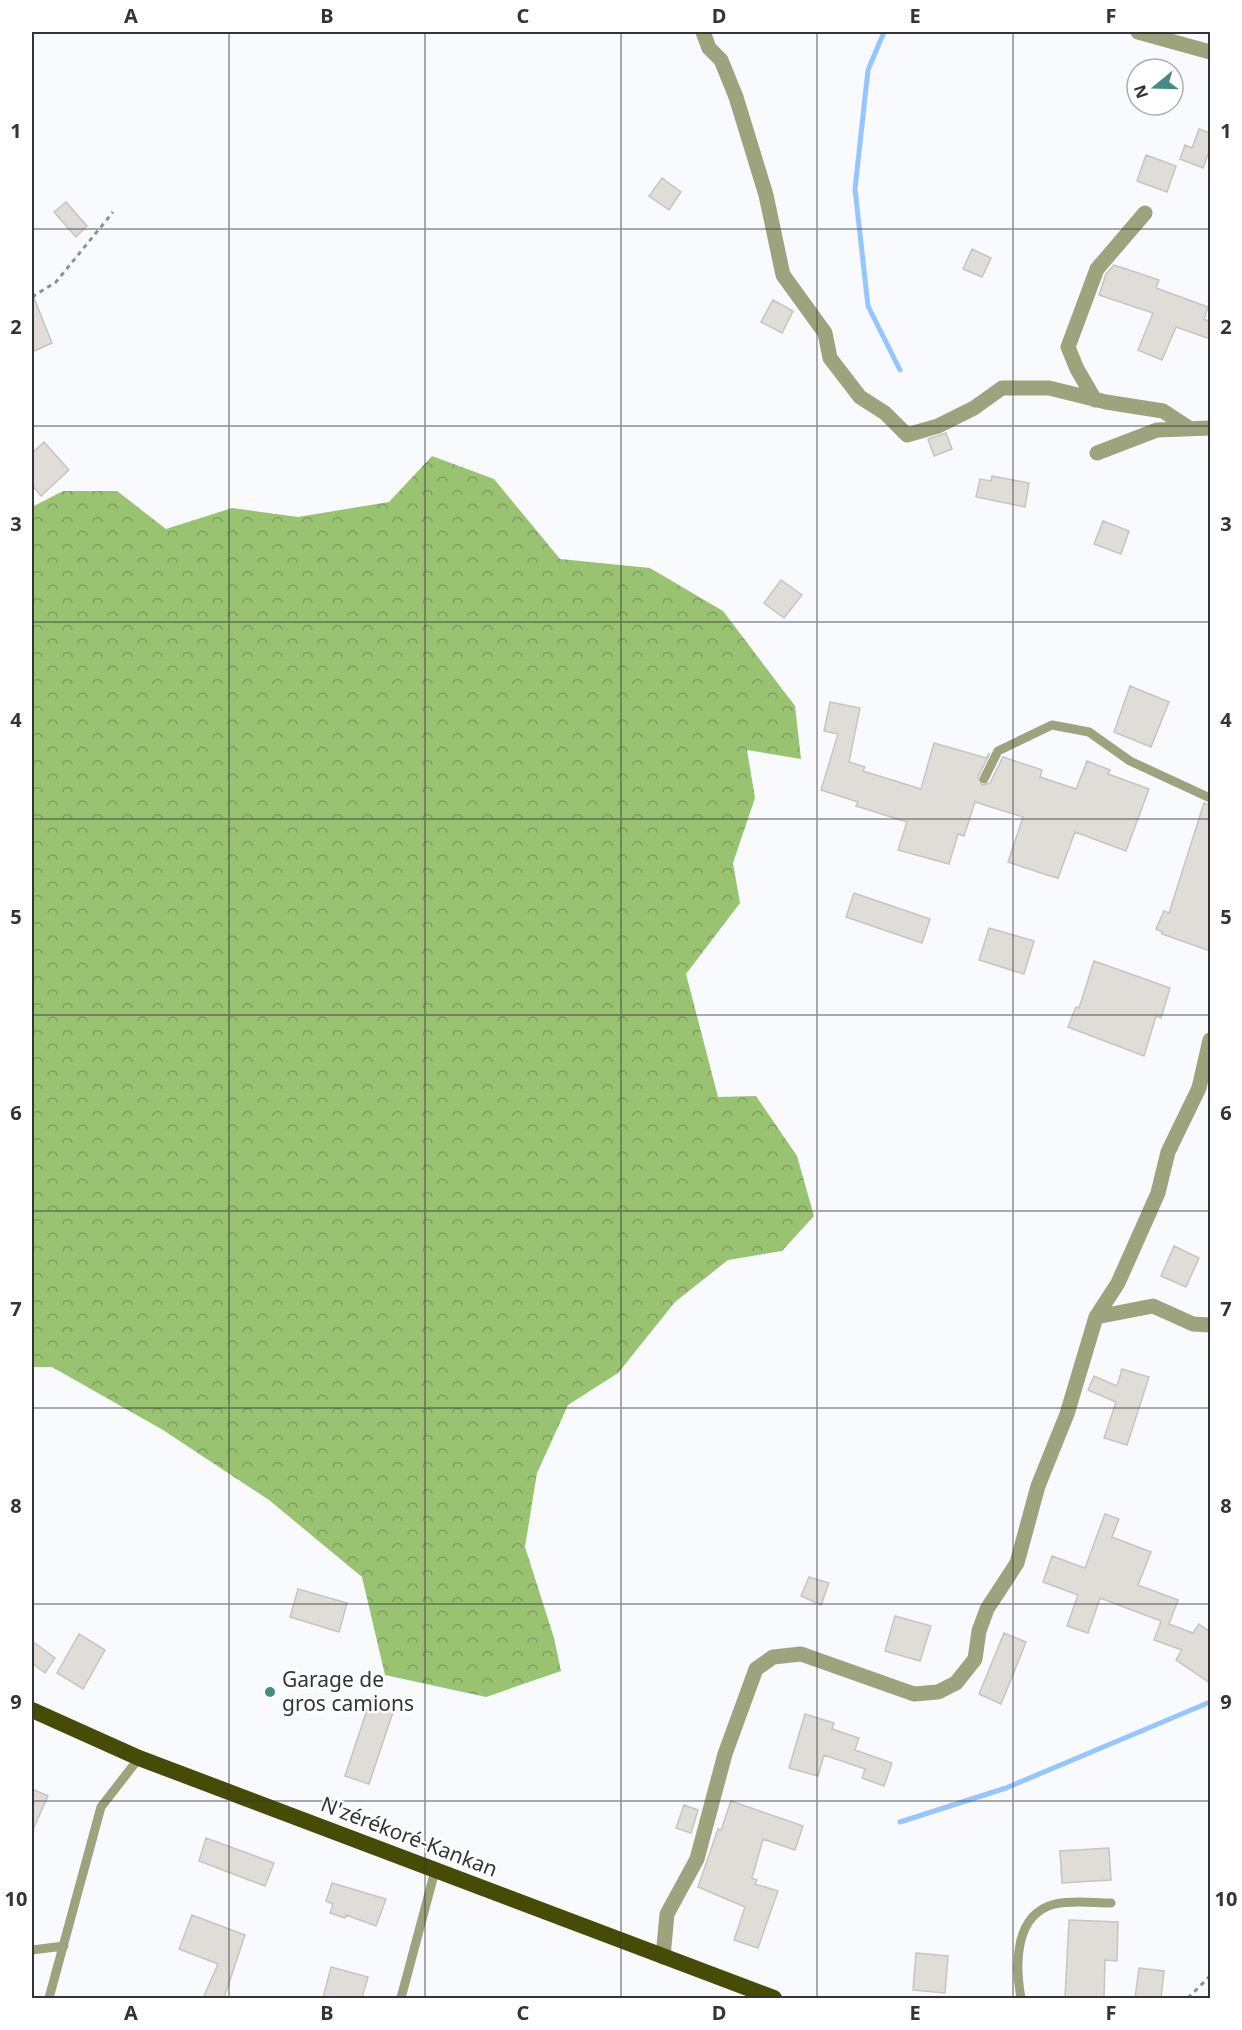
<svg xmlns="http://www.w3.org/2000/svg" width="1242" height="2030" font-family="'Noto Sans',sans-serif">
  <style>
    .forest { fill: url(#forest-crowns) }
    .lines { fill: none; stroke-linecap: round; stroke-linejoin: round }
    .stream { stroke: #96c6ff; stroke-width: 5 }
    .building { fill: #e0dcd8; stroke: #c8c4c0; stroke-width: 1.5 }
    .path { stroke: #8e9093; stroke-width: 3; stroke-dasharray: 4.5 4.5; stroke-linecap: butt }
    .service { stroke: #9da37d; stroke-width: 9 }
    .minor { stroke: #9da37d; stroke-width: 15 }
    .trunk { stroke: #464c06; stroke-width: 16 }
    .grid { fill: none; stroke: #333436; stroke-width: 1.5; stroke-opacity: 0.55 }
    .poi-dot { fill: #458b84; stroke: #fff; stroke-width: 2 }
    .labels { text-anchor: middle; stroke-width: 4.5; stroke-linejoin: round; paint-order: stroke }
    .poi-label { font-size: 21px; fill: #333436; stroke: #fff; text-anchor: start }
    .street-label { font-size: 21px; fill: #333436; stroke: #fff }
    .neatline { fill: none; stroke: #333436; stroke-width: 2 }
    .grid-label { font-size: 20px; text-anchor: middle; font-weight: bold; fill: #333436 }
  </style>
  <defs>
    <pattern id="forest-crowns" width="20" height="18" patternUnits="userSpaceOnUse" patternTransform="scale(1.5)"><rect width="20" height="18" fill="#99c371"/><path d="M2 6a3 3 0 1 1 6 0M12 15a3 3 0 1 1 6 0" fill="none" stroke="#7d9f5e"/></pattern>
  </defs>
  <rect width="100%" height="100%" fill="#f8fafe"/>
  <path class="forest" d="M432,456L494,479L560,559L650,568L723,611L795,706L801,759L747,750L755,798L733,863L740,903L686,974L718,1097L756,1096L797,1156L814,1216L782,1251L728,1260L675,1302L618,1373L568,1405L537,1473L525,1547L554,1638L561,1671L486,1697L385,1675L362,1577L269,1500L163,1430L52,1367H32V507L63,491H117L166,529L232,508L298,517L389,502Z"/>
  <g class="lines">
    <path class="stream" d="M884,32L868,70L855,189L868,306L900,370
      M900,1822L1006,1788L1210,1702"/>
  </g>
  <path class="building" d="M1199,129L1210,133V149L1203,168L1180,159L1185,145L1192,148Z
    M1146,155L1176,166L1167,192L1137,181Z
    M662,178L681,192L669,210L649,196Z
    M66,202L87,226L76,237L54,212Z
    M972,249L991,258L982,277L963,269Z
    M1114,265L1159,280L1156,288L1208,307L1204,319L1210,322V339L1176,327L1162,360L1138,350L1153,313L1099,295L1106,274Z
    M32,293L52,343L32,352Z
    M773,300L793,311L782,333L761,322Z
    M946,433L952,449L934,456L928,439Z
    M44,442L69,470L41,496L32,485V453Z
    M992,476L1029,483L1025,507L976,497L980,479L991,481Z
    M1103,521L1129,531L1121,554L1094,544Z
    M781,580L802,595L784,618L764,603Z
    M1130,686L1169,702L1151,747L1114,732Z
    M830,702L860,708L849,762L865,767L863,771L921,789L934,743L986,758L990,753L978,777L982,785L990,783L1003,757L1042,770L1040,777L1076,789L1087,761L1110,770L1108,774L1149,789L1126,851L1075,832L1058,878L1047,875L1008,862L1023,817L975,802L964,836L958,834L949,864L898,850L907,822L856,806L858,802L821,790L838,734L824,731Z
    M1204,803L1210,805V951L1162,934V932L1156,929L1164,911L1169,913Z
    M854,893L930,919L922,943L846,917Z
    M989,928L1034,941L1024,974L979,960Z
    M1094,961L1170,988L1161,1018L1156,1016L1144,1056L1068,1027L1076,1007L1079,1008Z
    M1174,1246L1199,1258L1186,1287L1161,1276Z
    M1122,1369L1149,1377L1127,1445L1104,1438L1116,1402L1088,1390L1094,1376L1117,1386Z
    M1105,1514L1119,1519L1112,1537L1151,1552L1138,1585L1178,1600L1169,1624L1193,1633L1199,1624L1210,1632V1683L1176,1660L1182,1650L1154,1640L1161,1621L1100,1598L1088,1633L1067,1626L1078,1595L1043,1582L1052,1556L1085,1568Z
    M809,1577L829,1583L821,1605L801,1596Z
    M298,1589L347,1603L339,1632L290,1617Z
    M895,1616L931,1626L920,1661L885,1651Z
    M1004,1633L1026,1642L1001,1704L979,1694Z
    M79,1634L105,1650L83,1689L57,1673Z
    M32,1641L55,1658L45,1673L32,1663Z
    M371,1698L395,1706L369,1784L345,1776Z
    M805,1714L834,1723L832,1729L859,1738L855,1750L892,1763L884,1786L862,1778L865,1769L824,1755L818,1776L789,1768Z
    M32,1789L48,1796L32,1832Z
    M731,1801L803,1826L795,1850L763,1839L752,1878L757,1880L755,1884L778,1891L758,1948L734,1940L745,1907L698,1887L718,1829L721,1830Z
    M684,1805L698,1810L691,1833L676,1828Z
    M206,1838L274,1863L265,1886L199,1861Z
    M1109,1848L1111,1880L1062,1883L1060,1851Z
    M332,1883L386,1899L376,1926L346,1915L345,1918L330,1913L333,1904L326,1901Z
    M192,1915L245,1935L224,1998H203L218,1964L179,1949Z
    M1069,1920L1118,1922L1117,1961L1105,1960L1104,1998H1065Z
    M916,1953L948,1956L945,1993L913,1990Z
    M331,1967L368,1977L362,1998H323Z
    M1139,1968L1164,1971L1161,1998H1135Z"/>
  <g class="lines">
    <path class="path" d="M32,297L56,282L113,212
      M1188,1998L1210,1976"/>
    <path class="service" d="M984,779L998,751L1052,725L1089,732L1130,761L1210,798
      M32,1950L64,1946
      M49,1998L101,1807L139,1758
      M401,1998L435,1871
      M1021,1998C1015,1965 1014,1914 1055,1904C1072,1900 1094,1903 1111,1903"/>
    <path class="minor" d="M703,32L709,48L721,60L736,97L766,195L783,275L825,333L830,358L860,397L885,413L907,435L938,426L974,408L1002,388H1049L1106,402L1163,411L1189,428
      M1138,32L1210,52
      M1095,400L1077,369L1068,347L1097,269L1145,213
      M1097,453L1157,430L1210,428
      M1096,1317L1153,1306L1193,1324L1210,1325
      M663,1957L667,1914L697,1859L725,1754L756,1669L773,1657L801,1654L914,1694L938,1692L956,1683L975,1659L979,1631L987,1609L1017,1563L1038,1486L1067,1414L1096,1317L1118,1283L1158,1193L1168,1152L1199,1088L1210,1040"/>
    <path class="trunk" d="M32,1710L139,1758L774,1998"/>
  </g>
  <path class="grid" d="M229,32V1998M425,32V1998M621,32V1998M817,32V1998M1013,32V1998M32,229H1210M32,426H1210M32,622H1210M32,819H1210M32,1015H1210M32,1211H1210M32,1408H1210M32,1604H1210M32,1801H1210"/>
  <circle class="poi-dot" cx="270" cy="1692" r="6"/>
  <g class="labels">
    <g class="poi-label">
      <text x="282" y="1687">Garage de<tspan x="282" dy="24">gros camions</tspan></text>
    </g>
    <g class="street-label">
      <text transform="translate(409 1837) rotate(21)" y="7">N'zérékoré-Kankan</text>
    </g>
  </g>
  <rect width="1242" height="2030" fill="none" stroke="#ffffff" stroke-width="66"/>
  <g transform="translate(1155 87) rotate(251)"><circle r="28" fill="#ffffff" stroke="#adaeaf" stroke-width="1.5"/>
  <path d="M0-4.5L10 22L0 15L-10 22Z" fill="#458b84"/>
  <text y="-9" font-size="16" font-weight="bold" text-anchor="middle" fill="#333436">N</text>
  </g>
  <rect x="33" y="33" width="1176" height="1964" class="neatline"/>
  <g class="grid-label">
    <text x="131" y="23">A</text>
    <text x="327" y="23">B</text>
    <text x="523" y="23">C</text>
    <text x="719" y="23">D</text>
    <text x="915" y="23">E</text>
    <text x="1111" y="23">F</text>
    <text x="16" y="138">1</text>
    <text x="1226" y="138">1</text>
    <text x="16" y="334">2</text>
    <text x="1226" y="334">2</text>
    <text x="16" y="531">3</text>
    <text x="1226" y="531">3</text>
    <text x="16" y="727">4</text>
    <text x="1226" y="727">4</text>
    <text x="16" y="924">5</text>
    <text x="1226" y="924">5</text>
    <text x="16" y="1120">6</text>
    <text x="1226" y="1120">6</text>
    <text x="16" y="1316">7</text>
    <text x="1226" y="1316">7</text>
    <text x="16" y="1513">8</text>
    <text x="1226" y="1513">8</text>
    <text x="16" y="1709">9</text>
    <text x="1226" y="1709">9</text>
    <text x="16" y="1906">10</text>
    <text x="1226" y="1906">10</text>
    <text x="131" y="2020">A</text>
    <text x="327" y="2020">B</text>
    <text x="523" y="2020">C</text>
    <text x="719" y="2020">D</text>
    <text x="915" y="2020">E</text>
    <text x="1111" y="2020">F</text>
  </g>
</svg>
